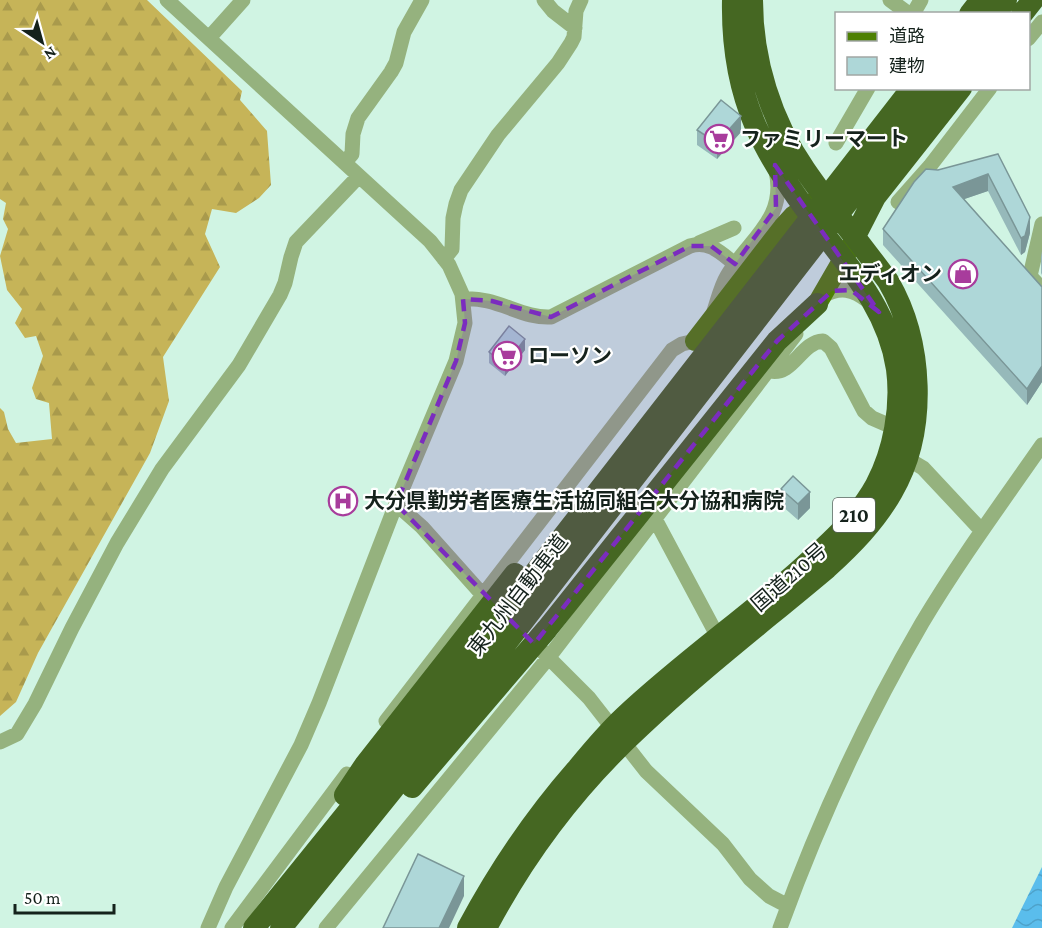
<svg xmlns="http://www.w3.org/2000/svg" width="1042" height="928" font-family="'Crimson Pro','Noto Sans JP',serif">
  <style>
    .forest { fill: url(#forest-firs) }
    .water { fill: url(#water-waves) }
    .lines { fill: none; stroke-linecap: round; stroke-linejoin: round }
    .minor { stroke: #95b27e; stroke-width: 15 }
    .major { stroke: #4d8003; stroke-width: 20 }
    .highway { stroke: #456722; stroke-width: 22 }
    .wall { fill: #96b9ba }
    .shaded-wall { fill: #7a9697 }
    .building { fill: #aed7d8; stroke: #7a9697; stroke-width: 1.5 }
    .marked { fill: #7b2cbf; fill-opacity: 0.2; stroke: #7b2cbf; stroke-width: 4.5; stroke-dasharray: 12 8; stroke-linejoin: round }
    .labels { text-anchor: middle; stroke-width: 4.5; stroke-linejoin: round; paint-order: stroke }
    .shield { fill: #fff; stroke: #5b6460; stroke-width: 1.5 }
    .shield-label { font-size: 20px; font-weight: bold; fill: #15221c }
    .poi-label { font-size: 21px; font-weight: bold; fill: #15221c; stroke: #fff; text-anchor: start }
    .street-label { font-size: 21px; fill: #15221c; stroke: #fff }
  </style>
  <defs>
    <pattern id="forest-firs" width="22" height="20" patternUnits="userSpaceOnUse" patternTransform="scale(1.5)"><rect width="22" height="20" fill="#c6b458"/><path d="M5 1l3.5 6h-7zM16 11l3.5 6h-7z" fill="#a99a4c"/></pattern>
    <pattern id="water-waves" width="16" height="10" patternUnits="userSpaceOnUse" patternTransform="scale(1.5)"><rect width="16" height="10" fill="#5abdec"/><path d="M0 5q4-4 8 0t8 0" fill="none" stroke="#4da2ca"/></pattern>
  </defs>
  <rect width="100%" height="100%" fill="#d0f4e3"/>
  <path class="forest" d="M0,0H147L242,91L240,100L267,131L271,185L259,198L236,213L212,209L205,234L220,267L163,357L169,401L150,453L38,653L16,702L0,716V408L4,412L8,429L16,443L52,439L49,403L36,399L32,388L43,356L36,336L25,338L15,323L22,309L7,290L0,256L8,229L3,219L6,203L0,199Z"/>
  <path class="water" d="M1042,867V928H1012Z"/>
  <g class="lines">
    <path class="minor" d="M167,0L430,241L449,265L462,294L465,323L456,361L396,504L319,703L301,745L226,887L208,928
      M544,0L553,11L575,28
      M890,0L909,14
      M913,14L921,0
      M209,38L243,0
      M1028,39L1042,22
      M836,143L868,88
      M345,162L352,154L353,134L358,118L391,72L396,63L404,32L422,0
      M898,202L930,166L990,88
      M1042,224L1030,276L1042,289
      M699,243L734,228
      M444,259L452,249L453,218L456,204L461,190L498,135L558,63L571,43L574,37L576,11L581,0
      M823,296C840,286 853,289 868,301
      M463,299C496,296 522,319 551,317L690,246C709,240 721,253 735,264
      M714,311C718,299 721,286 727,276C749,239 787,219 776,171
      M770,371C793,376 801,342 823,341L831,348L864,411L872,418L895,428
      M906,458L923,468L982,531
      M396,504L422,527L489,602
      M655,519L718,637
      M542,651L589,698L646,771L723,844L750,879L769,896L788,906
      M386,721L672,350L682,344L695,341
      M0,742L17,734L35,704L72,628L117,543L162,469L239,365L280,295L285,283L291,257L296,242L359,176
      M232,928L347,774
      M326,928L549,657L796,334
      M780,928C818,823 866,719 922,623C959,561 1001,504 1042,445"/>
    <path class="major" d="M817,304L850,247
      M695,341L783,227L793,216L816,201"/>
    <path class="highway" d="M970,14L981,0
      M995,14L1006,0
      M1022,14L1033,0
      M855,236L875,197L961,88
      M412,787L547,629L777,341L817,304
      M345,795L365,765L515,574
      M254,928L377,776L912,88
      M281,928L393,789L936,88
      M468,928C499,870 534,818 578,768C592,751 607,733 624,717C678,666 739,623 795,574C824,548 857,520 876,485C894,451 902,407 897,369C889,315 856,275 824,234C765,156 731,102 733,0
      M486,928C525,854 578,784 640,727C699,671 764,621 827,568C852,545 875,522 892,492C928,430 923,341 888,281C861,244 831,208 805,170C771,121 752,60 752,0"/>
  </g>
  <path class="wall" d="M697,130L741,132L717,159L697,145Z
    M998,154L1030,233L1025,252L1021,255L988,191L964,199L1042,287V382L1027,405L883,245V229L938,170Z
    M1042,251V275L1041,273V257Z
    M525,350L505,376L489,363V352Z
    M781,489L810,508L798,520L781,505Z"/>
  <path class="shaded-wall" d="M741,116V132L717,159V143Z
    M988,174V191L953,203V187Z
    M1030,217V233L1025,252L1021,255V238Z
    M525,339V350L505,376V365Z
    M1042,366V382L1027,405V389Z
    M810,492V508L798,520V504Z
    M464,876V896L449,928H439Z"/>
  <path class="building" d="M721,100L741,116L717,143L697,130Z
    M998,154L1030,217L1025,236L1021,238L988,174L953,187L1042,287V366L1027,389L883,229L914,182L926,169L938,170Z
    M509,326L525,339L505,365L489,352Z
    M793,476L810,492L798,504L781,489Z
    M418,854L464,876L439,928H383Z"/>
  <path class="marked" d="M775,165L879,312L851,290L832,291L777,341L534,644L396,504L456,361L465,323L463,299L492,301L551,317L690,246H711L735,264L776,208Z"/>
  <defs>
    <g id="supermarket-ring" transform="scale(1.5)"><circle r="9.5" fill="#fff" stroke="#a83c9c" stroke-width="1.5"/><path d="M-6-5.5h2.5l.6 2H6L4.5 2H-2.5L-4.4-4H-6ZM-1.5 3.2a1.3 1.3 0 1 0 .1 0ZM3 3.2a1.3 1.3 0 1 0 .1 0Z" fill="#a83c9c"/></g>
    <g id="shop-ring" transform="scale(1.5)"><circle r="9.5" fill="#fff" stroke="#a83c9c" stroke-width="1.5"/><path d="M-5-2.5h2.3a2.7 3.5 0 0 1 5.4 0H5L5.5 6h-11ZM-1.5-2.5h3a1.5 2.3 0 0 0-3 0Z" fill="#a83c9c"/></g>
    <g id="hospital-ring" transform="scale(1.5)"><circle r="9.5" fill="#fff" stroke="#a83c9c" stroke-width="1.5"/><path d="M-5-5h3v3.5h4V-5h3V5h-3V1.5h-4V5h-3Z" fill="#a83c9c"/></g>
  </defs>
  <g fill-rule="evenodd">
    <use href="#supermarket-ring" x="719" y="139"/>
    <use href="#shop-ring" x="963" y="274"/>
    <use href="#supermarket-ring" x="507" y="356"/>
    <use href="#hospital-ring" x="343" y="501"/>
  </g>
  <g class="labels">
    <rect class="shield" x="833" y="498" width="42" height="34" rx="4.5"/>
    <g class="shield-label">
      <text x="854" y="522">210</text>
    </g>
    <g class="poi-label">
      <text x="740" y="146">ファミリーマート</text>
      <text x="942" y="281" text-anchor="end">エディオン</text>
      <text x="528" y="363">ローソン</text>
      <text x="364" y="508">大分県勤労者医療生活協同組合大分協和病院</text>
    </g>
    <g class="street-label">
      <text transform="translate(789 577) rotate(-41)" y="7">国道210号</text>
      <text transform="translate(518 595) rotate(-52)" y="7">東九州自動車道</text>
    </g>
  </g>
  <rect x="835" y="12" width="195" height="78" fill="#ffffff" stroke="#a1a7a4" stroke-width="1.5"/>
  <rect x="847" y="32" width="30" height="9" fill="#4d8003" stroke="#a1a7a4" stroke-width="1.5"/>
  <text x="889" y="42" font-size="18" fill="#15221c">道路</text>
  <rect x="847" y="57" width="30" height="18" fill="#aed7d8" stroke="#a1a7a4" stroke-width="1.5"/>
  <text x="889" y="72" font-size="18" fill="#15221c">建物</text>
  <g transform="translate(42 42) rotate(144)" stroke="#ffffff" stroke-width="4.5" paint-order="stroke">
  <path d="M0-4.5L10 22L0 15L-10 22Z" fill="#15221c"/>
  <text y="-9" font-size="16" font-weight="bold" text-anchor="middle" fill="#15221c">N</text>
  </g>
  <path d="M15 904v9h99v-9" fill="none" stroke="#15221c" stroke-width="3"/>
  <text x="24" y="904" font-size="18" fill="#15221c" stroke="#ffffff" stroke-width="4.5" paint-order="stroke">50 m</text>
</svg>
